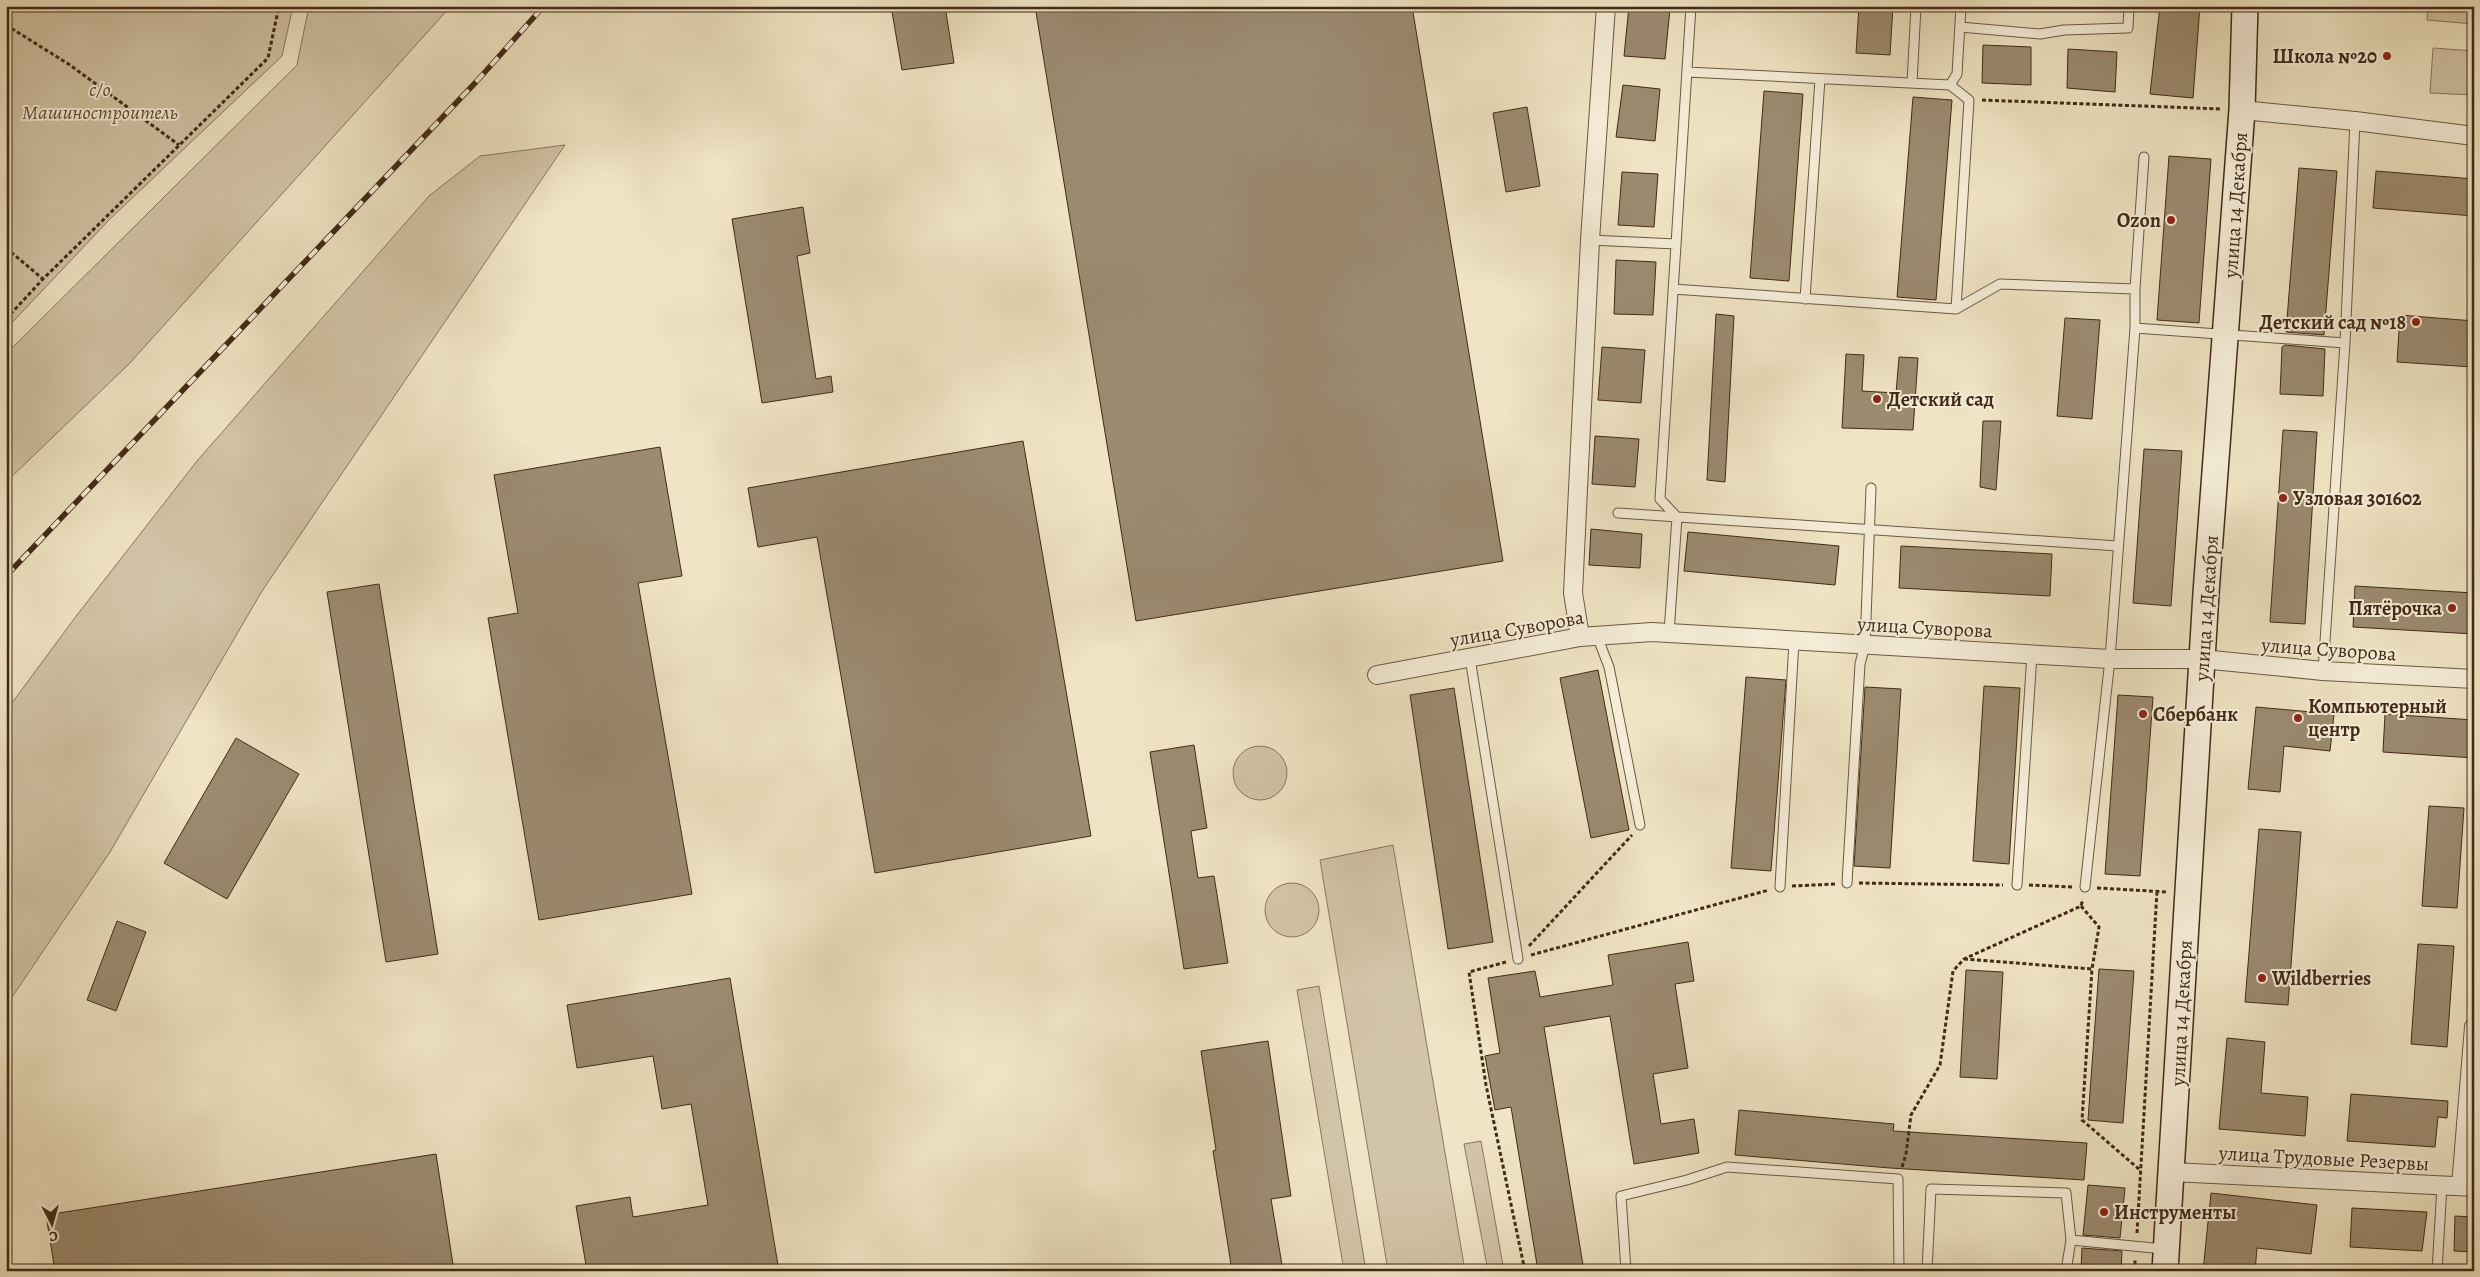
<svg xmlns="http://www.w3.org/2000/svg" width="2480" height="1277" font-family="Alegreya,serif">
  <style>
    .green { fill: #d2c4a6; stroke: #8a775e }
    .building { fill: #9c8b70; stroke: #422a17 }
    .lines { fill: none; stroke-linecap: round; stroke-linejoin: round }
    .lane-casing { stroke: #6d5842; stroke-width: 11 }
    .street-casing { stroke: #6d5842; stroke-width: 20 }
    .secondary-casing { stroke: #422a17; stroke-width: 28 }
    .path { stroke: #422a17; stroke-width: 3; stroke-dasharray: 4 2.5; stroke-linecap: butt }
    .lane { stroke: #f5edd8; stroke-width: 9 }
    .street { stroke: #f5edd8; stroke-width: 18 }
    .secondary { stroke: #f5edd8; stroke-width: 25 }
    .rail-casing { stroke: #422a17; stroke-width: 5.5 }
    .rail { stroke: #f5edd8; stroke-width: 4; stroke-dasharray: 11; stroke-linecap: butt }
    .poi-dot { fill: #8f2418; stroke: #f5edd8; stroke-width: 2 }
    .labels { text-anchor: middle; stroke-width: 4; stroke-linejoin: round; paint-order: stroke }
    .poi-label { font-size: 20px; font-weight: bold; fill: #422a17; stroke: #f5edd8; text-anchor: start }
    .park-label { font-size: 20px; font-style: italic; fill: #5f4934; stroke: #f5edd8 }
    .street-label { font-size: 20px; fill: #422a17; stroke: #f5edd8 }
  </style>
  <rect width="100%" height="100%" fill="#efe4c3"/>
  <filter id="stains"><feTurbulence type="fractalNoise" baseFrequency=".004" numOctaves="4"/><feColorMatrix values="0 0 0 0 .2 0 0 0 0 .09 0 0 0 0 .02 0 0 0 .5 -.17"/></filter>
  <radialGradient id="worn" r=".72"><stop offset=".6" stop-color="#630" stop-opacity="0"/><stop offset="1" stop-color="#630" stop-opacity=".3"/></radialGradient>
  <path class="green" d="M6,6H293L282,56L110,219L6,329Z
    M309,6H451L129,364L6,482V354L297,65Z
    M2428,6H2474V24L2427,20Z
    M2433,48L2474,51V95L2430,93Z
    M565,145L262,591L110,852L6,1006V711L77,615L197,461L429,196L480,156Z
    M1233 773a27 27 0 1 1 54 0a27 27 0 1 1-54 0Z
    M1393,845L1465,1271H1388L1320,860Z
    M1265 910a27 27 0 1 1 54 0a27 27 0 1 1-54 0Z
    M1319,986L1366,1271H1344L1297,990Z
    M1481,1141L1504,1271H1488L1464,1144Z"/>
  <path class="building" d="M891,6H945L954,63L902,70Z
    M1035,6H1412L1503,561L1136,621Z
    M1629,6L1670,9L1665,59L1624,56Z
    M1859,6H1893L1890,55L1856,53Z
    M2160,6H2200L2193,98L2150,94Z
    M1983,45L2031,47V85L1982,83Z
    M2068,49L2117,52L2115,92L2067,88Z
    M1623,85L1660,89L1655,141L1616,137Z
    M1764,91L1803,94L1789,281L1750,278Z
    M1913,97L1952,100L1936,300L1897,297Z
    M1527,107L1540,186L1506,192L1493,113Z
    M2169,156L2211,159L2199,323L2157,320Z
    M2299,168L2337,171L2324,335L2286,332Z
    M2376,171L2474,179V216L2373,208Z
    M1622,172L1658,174L1654,227L1618,225Z
    M803,207L810,253L797,256L816,379L831,376L833,392L762,403L732,219Z
    M1616,260L1656,262L1653,315L1614,314Z
    M1716,314L1734,316L1725,482L1707,480Z
    M2400,315L2474,321L2472,367L2397,362Z
    M2065,318L2100,320L2092,419L2057,416Z
    M2285,345L2325,349L2323,396L2280,394L2282,347Z
    M1602,347L1645,350L1641,403L1598,400Z
    M1846,354L1864,355L1862,391L1896,393L1899,357L1918,358L1913,430L1842,428Z
    M1983,421H2001L1996,490L1980,487Z
    M2283,430L2317,432L2305,624L2270,622Z
    M1595,436L1639,439L1635,487L1592,484Z
    M1023,441L1091,836L875,873L817,537L758,547L748,488Z
    M660,447L682,576L638,583L692,894L539,920L488,618L518,613L494,475Z
    M2144,449L2182,451L2171,606L2133,603Z
    M1591,529L1642,534L1640,568L1589,565Z
    M1688,532L1839,546L1835,585L1684,571Z
    M1901,546L2052,554L2050,596L1899,588Z
    M379,584L438,954L386,962L327,592Z
    M2355,586L2474,593V634L2353,627Z
    M1598,670L1629,830L1591,838L1560,678Z
    M1746,677L1786,680L1771,871L1731,868Z
    M1984,686L2020,688L2009,864L1973,861Z
    M1865,687L1901,689L1890,868L1854,866Z
    M1454,688L1493,942L1448,949L1410,695Z
    M2118,695L2153,697L2140,876L2105,874Z
    M2256,707L2334,714L2330,751L2284,746L2280,792L2248,789Z
    M2385,714L2474,720V758L2383,752Z
    M236,738L299,774L227,899L164,863Z
    M1194,745L1207,828L1191,831L1198,878L1214,876L1228,963L1184,969L1150,752Z
    M2429,806L2464,808L2457,908L2422,906Z
    M2259,829L2301,832L2288,1005L2245,1002Z
    M117,921L146,932L116,1011L87,1000Z
    M1688,942L1694,981L1675,984L1688,1068L1653,1074L1661,1124L1694,1119L1699,1153L1634,1164L1610,1016L1544,1027L1584,1271H1538L1511,1107L1495,1110L1485,1056L1500,1053L1488,978L1535,971L1540,997L1613,985L1608,955Z
    M2418,944L2454,946L2447,1047L2411,1044Z
    M2099,969L2134,971L2123,1123L2088,1120Z
    M1966,970L2003,972L1997,1079L1960,1077Z
    M730,978L779,1271H587L576,1206L630,1197L633,1217L708,1205L691,1104L662,1109L653,1056L577,1068L567,1005Z
    M2227,1038L2265,1042L2261,1093L2308,1097L2305,1136L2219,1129Z
    M1268,1041L1291,1196L1271,1199L1283,1271H1232L1213,1151L1216,1150L1201,1051Z
    M2351,1094L2448,1101L2447,1118L2438,1117L2435,1147L2347,1141Z
    M1739,1110L1894,1124L1893,1131L2087,1143L2084,1180L1890,1168L1735,1155Z
    M436,1154L454,1271H55L46,1215Z
    M2088,1185L2125,1188L2120,1238L2083,1235Z
    M2211,1193L2317,1205L2311,1254L2257,1248L2255,1271H2203Z
    M2352,1208L2427,1212L2422,1251L2350,1247Z
    M2455,1216L2474,1217V1252L2454,1251Z
    M2082,1248L2122,1251L2121,1271H2081Z"/>
  <g class="lines">
    <g class="lane-casing">
      <path id="lane" d="M1960,27L2040,34L2064,30L2128,28L2129,6
        M1687,72L1950,85L1969,100L1956,309
        M1912,83L1916,6
        M1950,85L1957,74L1961,6
        M1590,240L1676,244
        M1673,289L1956,309L2000,284L2135,289
        M1805,299L1820,79
        M2135,328L2345,343
        M1618,513L2118,546
        M1669,633L1677,517L1660,499L1691,6
        M1597,636L1609,667L1640,825
        M1470,658L1518,959
        M2323,671L2345,343L2355,121
        M1847,883L1860,664L1865,645L1871,488
        M2017,885L2032,654
        M1780,887L1794,641
        M2085,887L2110,659L2135,328V289L2144,157
        M2071,1240L2164,1249
        M1626,1271L1621,1196L1687,1180L1727,1167L1898,1179L1899,1271
        M1927,1271L1931,1189L2066,1193L2071,1240L2066,1271
        M2437,1271L2442,1185"/>
    </g>
    <g class="street-casing">
      <path id="street" d="M2242,110L2355,121L2474,136
        M1580,637L1573,593L1590,240L1606,6
        M1377,675L1580,637L1652,632L2110,659H2202L2323,671L2474,679
        M2172,1172L2474,1187
        M2461,1186L2474,1027"/>
    </g>
    <g class="secondary-casing">
      <path id="secondary" d="M2165,1271L2206,593L2242,110L2245,6"/>
    </g>
    <path class="path" d="M6,25L70,65L179,145
      M1982,100L2221,109
      M6,248L43,279
      M6,319L43,279L268,58L279,6
      M1859,883L2003,885
      M2029,885L2073,887
      M1792,886L1836,884
      M2097,888L2168,892
      M2081,906L2099,927L2092,969
      M1529,946L1632,835
      M1531,955L1769,890
      M1964,959L2092,969L2082,1120L2140,1170
      M1506,962L1469,972L1486,1085L1525,1271
      M1902,1167L1906,1154L1911,1115L1940,1065L1953,971L1964,959L2081,906L2083,899
      M2137,1233L2157,891
      M2135,1271V1259"/>
    <use href="#lane" class="lane"/>
    <use href="#street" class="street"/>
    <use href="#secondary" class="secondary"/>
    <g class="rail-casing">
      <path id="rail" d="M6,576L476,82L544,6"/>
    </g>
    <use href="#rail" class="rail"/>
  </g>
  <g class="poi-dot">
    <circle cx="2387" cy="56" r="5"/>
    <circle cx="2171" cy="220" r="5"/>
    <circle cx="2416" cy="322" r="5"/>
    <circle cx="1877" cy="399" r="5"/>
    <circle cx="2283" cy="498" r="5"/>
    <circle cx="2452" cy="608" r="5"/>
    <circle cx="2143" cy="714" r="5"/>
    <circle cx="2298" cy="718" r="5"/>
    <circle cx="2262" cy="978" r="5"/>
    <circle cx="2104" cy="1212" r="5"/>
  </g>
  <g class="labels">
    <g class="poi-label">
      <text x="2377" y="63" text-anchor="end">Школа №20</text>
      <text x="2161" y="227" text-anchor="end">Ozon</text>
      <text x="2406" y="329" text-anchor="end">Детский сад №18</text>
      <text x="1887" y="406">Детский сад</text>
      <text x="2293" y="505">Узловая 301602</text>
      <text x="2442" y="615" text-anchor="end">Пятёрочка</text>
      <text x="2308" y="713">Компьютерный<tspan x="2308" dy="23">центр</tspan></text>
      <text x="2153" y="721">Сбербанк</text>
      <text x="2272" y="985">Wildberries</text>
      <text x="2114" y="1219">Инструменты</text>
    </g>
    <g class="park-label">
      <text x="100" y="96">с/о<tspan x="100" dy="23">Машиностроитель</tspan></text>
    </g>
    <g class="street-label">
      <text transform="translate(2235 205) rotate(-86)" y="7">улица 14 Декабря</text>
      <text transform="translate(2206 608) rotate(-86)" y="7">улица 14 Декабря</text>
      <text transform="translate(1925 627) rotate(3)" y="7">улица Суворова</text>
      <text transform="translate(1517 628) rotate(-10)" y="7">улица Суворова</text>
      <text transform="translate(2329 649) rotate(4)" y="7">улица Суворова</text>
      <text transform="translate(2181 1013) rotate(-87)" y="7">улица 14 Декабря</text>
      <text transform="translate(2324 1158) rotate(3)" y="7">улица Трудовые Резервы</text>
    </g>
  </g>
  <rect width="2480" height="1277" fill="none" stroke="#efe4c3" stroke-width="25"/>
  <rect x="8" y="8" width="2465" height="1262" fill="none" stroke="#422a17" stroke-width="2.5"/>
  <rect x="12" y="12" width="2455" height="1252" fill="none" stroke="#422a17"/>
  <g transform="translate(52 1224) rotate(174)" stroke="#f5edd8" stroke-width="4" paint-order="stroke">
  <path d="M0-4L9 19L0 12L-9 19Z" fill="#422a17"/>
  <text y="-8" font-size="14" font-weight="bold" text-anchor="middle" fill="#422a17">С</text>
  </g>
  <rect width="100%" height="100%" filter="url(#stains)"/>
  <rect width="100%" height="100%" fill="url(#worn)"/>
</svg>
